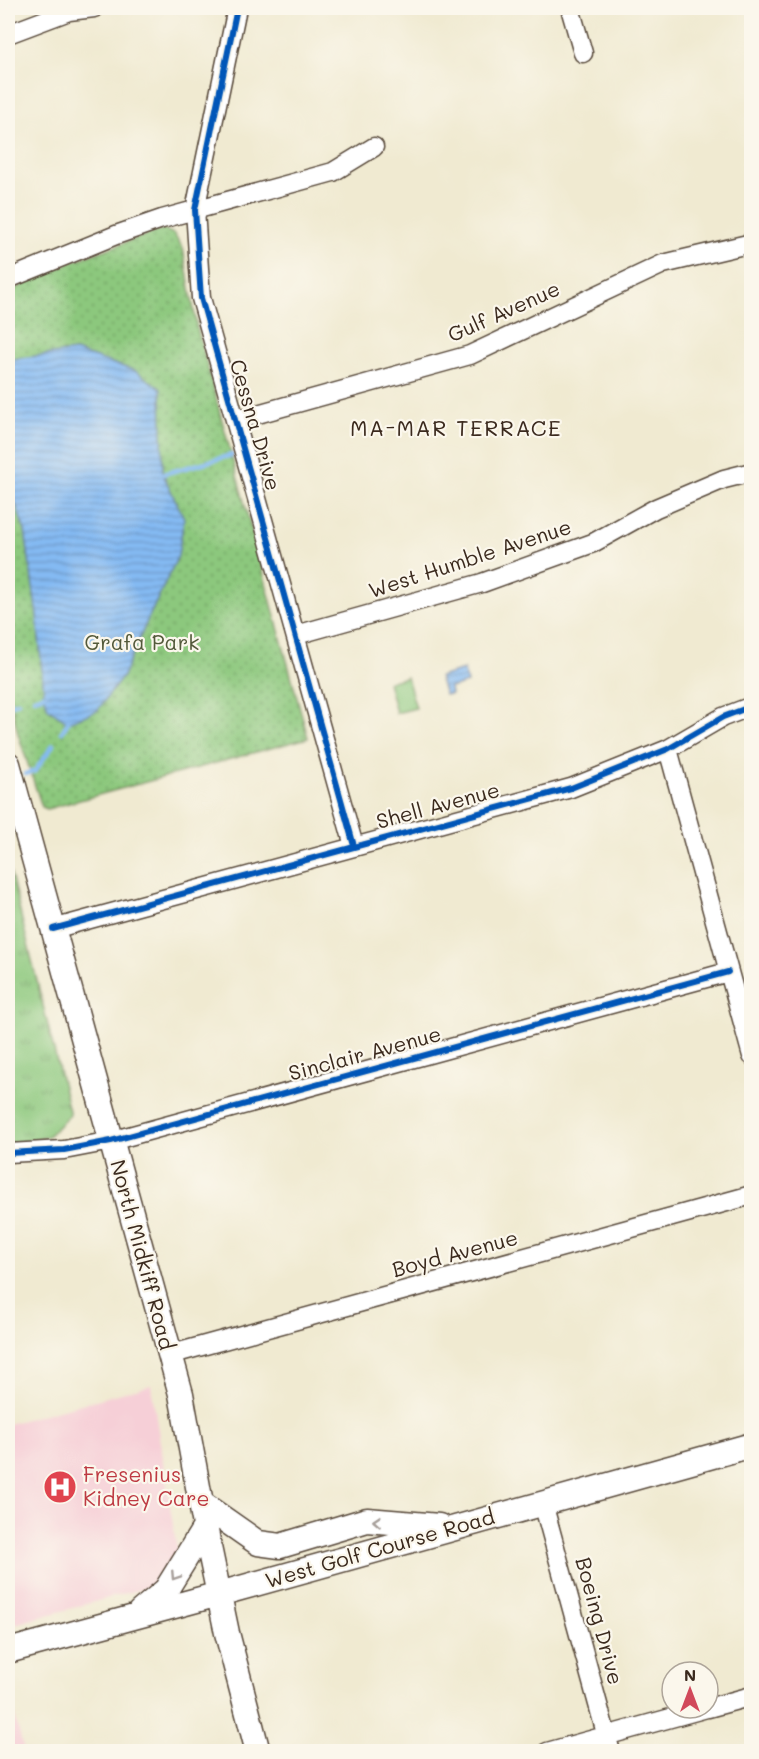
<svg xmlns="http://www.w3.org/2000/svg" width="759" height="1759" font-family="Mali,sans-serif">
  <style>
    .built { fill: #f6cfd7 }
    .grass { fill: url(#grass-tufts); stroke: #64794e; stroke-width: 1.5 }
    .park { fill: url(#park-dots); stroke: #64794e; stroke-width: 1.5 }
    .pitch { fill: #8cc87d; stroke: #64794e; stroke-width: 1.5 }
    .water { fill: url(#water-rules); stroke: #607288; stroke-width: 1.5 }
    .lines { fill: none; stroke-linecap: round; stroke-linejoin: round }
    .stream { stroke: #84baf3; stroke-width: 4.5 }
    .minor-casing { stroke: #564739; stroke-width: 21 }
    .major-casing { stroke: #564739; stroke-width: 27 }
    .minor { stroke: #fff; stroke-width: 18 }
    .major { stroke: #fff; stroke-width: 24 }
    .cycleway-casing { stroke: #fbf7ec; stroke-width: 10 }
    .cycleway { stroke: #0057b8; stroke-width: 6 }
    .oneway { stroke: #a79f9a }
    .labels { text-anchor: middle; stroke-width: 4.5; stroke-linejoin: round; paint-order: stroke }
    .street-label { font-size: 21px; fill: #3b2a1e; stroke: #fbf7ec }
    .park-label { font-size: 21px; fill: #53593a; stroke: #fbf7ec }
    .health-label { font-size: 21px; fill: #be3a42; stroke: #fbf7ec; text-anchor: start }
    .neighbourhood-label { font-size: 22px; letter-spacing: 1.5px; fill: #3b2a1e; stroke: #fbf7ec }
  </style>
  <defs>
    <pattern id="grass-tufts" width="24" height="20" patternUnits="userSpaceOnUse" patternTransform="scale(1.5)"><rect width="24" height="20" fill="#8cc87d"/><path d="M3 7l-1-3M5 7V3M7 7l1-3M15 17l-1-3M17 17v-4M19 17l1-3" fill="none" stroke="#74a366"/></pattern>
    <pattern id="park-dots" width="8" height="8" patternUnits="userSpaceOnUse" patternTransform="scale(1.5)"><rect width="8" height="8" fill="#8cc87d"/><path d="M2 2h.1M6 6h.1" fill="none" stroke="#74a366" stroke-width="1.8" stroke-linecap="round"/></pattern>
    <pattern id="water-rules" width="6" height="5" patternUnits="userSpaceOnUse" patternTransform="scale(1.5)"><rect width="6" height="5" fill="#84baf3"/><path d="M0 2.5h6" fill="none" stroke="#6d97c4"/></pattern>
  </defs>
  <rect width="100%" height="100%" fill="#fbf7ec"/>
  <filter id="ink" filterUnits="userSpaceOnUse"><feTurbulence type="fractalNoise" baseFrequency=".0167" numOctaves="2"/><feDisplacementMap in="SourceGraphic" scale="12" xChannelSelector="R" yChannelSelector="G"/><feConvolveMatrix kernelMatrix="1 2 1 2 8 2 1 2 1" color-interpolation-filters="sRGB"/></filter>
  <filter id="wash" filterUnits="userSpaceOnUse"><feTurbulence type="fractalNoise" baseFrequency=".008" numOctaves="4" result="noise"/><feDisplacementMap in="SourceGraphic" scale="24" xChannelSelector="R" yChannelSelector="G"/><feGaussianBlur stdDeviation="1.35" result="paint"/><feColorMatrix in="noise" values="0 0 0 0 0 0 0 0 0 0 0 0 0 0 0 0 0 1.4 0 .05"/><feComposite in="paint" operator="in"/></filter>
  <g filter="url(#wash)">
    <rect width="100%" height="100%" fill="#f0ead1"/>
    <path class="built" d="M151,1385L178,1557L166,1582L8,1626V1424Z
      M8,1690L24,1751H8Z"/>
    <path class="grass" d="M8,863L70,1115L47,1137L8,1144Z"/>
    <path class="park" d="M163,229L174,234L183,248L197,328L308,738L47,809L42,807L18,734L8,689V292L74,261Z"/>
    <path class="pitch" d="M407,677L416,708L396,713L388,682Z"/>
    <path class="water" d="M75,351L136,371L161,389L163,474L184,518L178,556L148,619L123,676L97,711L68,722L48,708L44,695L37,616L25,531L8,483V393L13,359Z
      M464,670L467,683L450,688L451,694L445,695L439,677Z"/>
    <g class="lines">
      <path class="stream" d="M163,474L232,455
        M34,698L44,695
        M8,705L18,702
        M62,732L68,722
        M25,774L35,771L53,745"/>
    </g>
  </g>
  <g filter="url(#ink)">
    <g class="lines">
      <g class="minor-casing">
        <path id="minor" d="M237,8L195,210L201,298L354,846
          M570,8L583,53
          M8,34L69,11L94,8
          M8,279L116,235L162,219L333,172L374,147
          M236,420L470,355L663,264L752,243
          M296,635L482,583L593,543L656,508L724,479L752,472
          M668,749L752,1056
          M53,929L571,788L668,749L723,717L752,706
          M8,1153L64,1150L111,1141L728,972
          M169,1355L752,1195
          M543,1503L611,1752
          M708,1708L752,1696
          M547,1752L707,1708"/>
      </g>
      <g class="major-casing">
        <path id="major" d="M8,764L181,1394L209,1547L227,1633L258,1752
          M201,1503L258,1543L280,1546L367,1520L439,1526
          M140,1612L166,1590L205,1527
          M8,1651L219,1594L752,1445"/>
      </g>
      <use href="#minor" class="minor"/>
      <use href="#major" class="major"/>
      <g class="cycleway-casing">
        <path id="cycleway" d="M237,8L195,210L201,298L354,846
          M53,929L571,788L668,749L723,717L752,706
          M8,1153L64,1150L111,1141L728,972"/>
      </g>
      <use href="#cycleway" class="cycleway"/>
    </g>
    <defs><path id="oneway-chevron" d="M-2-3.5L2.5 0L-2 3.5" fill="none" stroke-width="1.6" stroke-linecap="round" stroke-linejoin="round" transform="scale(1.5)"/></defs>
    <g class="oneway">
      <use href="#oneway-chevron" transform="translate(377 1521) rotate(-176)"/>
      <use href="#oneway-chevron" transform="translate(175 1576) rotate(123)"/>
    </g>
  </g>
  <defs>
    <g id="hospital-disc" transform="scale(1.725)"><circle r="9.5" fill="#e0444e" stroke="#fbf7ec"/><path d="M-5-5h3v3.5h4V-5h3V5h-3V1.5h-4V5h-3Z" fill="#fff"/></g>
  </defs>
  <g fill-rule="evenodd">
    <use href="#hospital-disc" x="60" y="1487"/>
  </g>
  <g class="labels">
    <g class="street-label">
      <text transform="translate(504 312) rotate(-24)" y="7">Gulf Avenue</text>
      <text transform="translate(255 425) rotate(74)" y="7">Cessna Drive</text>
      <text transform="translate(470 559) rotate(-18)" y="7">West Humble Avenue</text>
      <text transform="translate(438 806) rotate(-15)" y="7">Shell Avenue</text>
      <text transform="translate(365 1054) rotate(-15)" y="7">Sinclair Avenue</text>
      <text transform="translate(455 1254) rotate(-15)" y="7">Boyd Avenue</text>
      <text transform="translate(142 1255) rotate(75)" y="7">North Midkiff Road</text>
      <text transform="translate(380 1549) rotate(-16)" y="7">West Golf Course Road</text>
      <text transform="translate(599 1621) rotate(75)" y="7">Boeing Drive</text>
    </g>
    <g class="park-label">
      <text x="142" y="650">Grafa Park</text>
    </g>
    <g class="health-label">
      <text x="83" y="1482">Fresenius<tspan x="83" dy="24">Kidney Care</tspan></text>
    </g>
    <g class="neighbourhood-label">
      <text x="456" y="436">MA-MAR TERRACE</text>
    </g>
  </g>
  <rect width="759" height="1759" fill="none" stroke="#fbf7ec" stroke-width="30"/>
  <g transform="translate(690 1690)"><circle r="28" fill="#fbf7ec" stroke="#aea59a" stroke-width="1.5"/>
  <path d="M0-4.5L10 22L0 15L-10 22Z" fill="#d1495b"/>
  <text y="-9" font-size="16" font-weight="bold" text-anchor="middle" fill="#3b2a1e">N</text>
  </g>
</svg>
